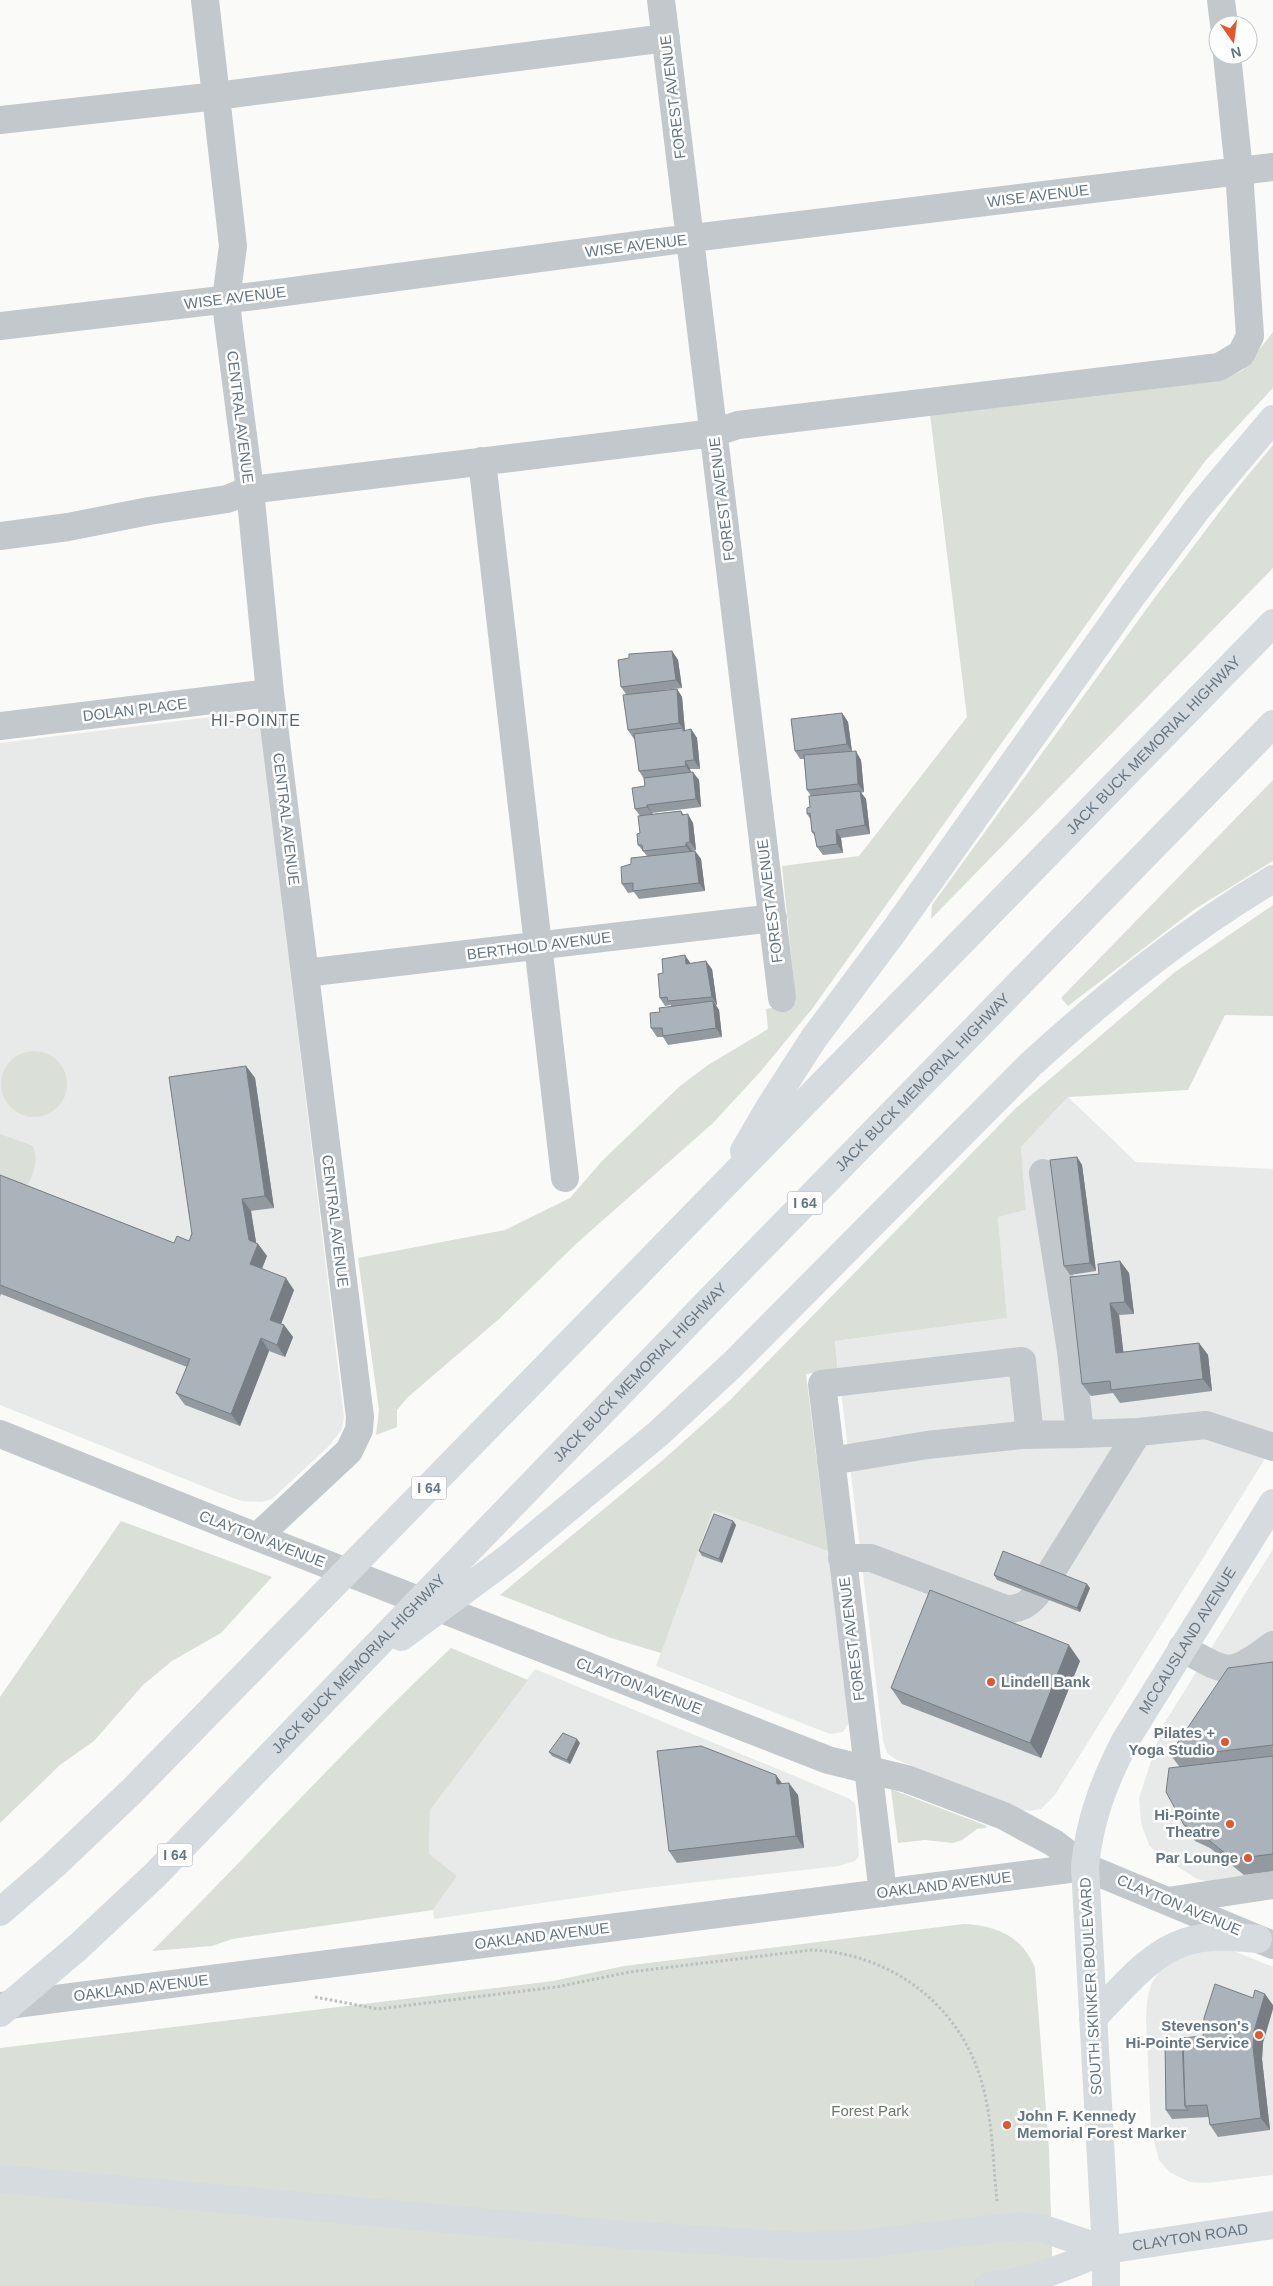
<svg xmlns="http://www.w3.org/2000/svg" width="1273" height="2286" font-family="Arial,sans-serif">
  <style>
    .built { fill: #e8e9e9 }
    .green { fill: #dadfd7 }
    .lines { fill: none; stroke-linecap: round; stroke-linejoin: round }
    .path { stroke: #bbbfc2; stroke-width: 3; stroke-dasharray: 2.5 2.5; stroke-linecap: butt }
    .minor { stroke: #c3c8cc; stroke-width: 28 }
    .major { stroke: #d6dbdf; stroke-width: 28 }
    .highway { stroke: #d6dbdf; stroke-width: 28 }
    .wall { fill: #929a9f }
    .shaded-wall { fill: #777d82 }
    .building { fill: #aab3b9; stroke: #777d82 }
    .poi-dot { fill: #e4572e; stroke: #fff; stroke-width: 2 }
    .labels { text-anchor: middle; stroke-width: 5; stroke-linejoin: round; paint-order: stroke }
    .shield { fill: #fff; stroke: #939fa8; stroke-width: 1 }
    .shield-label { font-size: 14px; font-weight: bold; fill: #657683 }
    .street-label { font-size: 15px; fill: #657683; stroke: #fff }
    .poi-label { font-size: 15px; font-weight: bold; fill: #657683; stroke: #fff; text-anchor: end }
    .park-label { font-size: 15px; fill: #687a64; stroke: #fff }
    .neighbourhood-label { font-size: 16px; letter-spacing: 1px; fill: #57646e; stroke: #fff }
  </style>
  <rect width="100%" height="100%" fill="#fafaf8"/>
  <path class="built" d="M243,713L254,715L259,722L262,735L344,1417L342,1429L329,1446L272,1499L262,1502L242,1501L222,1494L0,1405V743Z
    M1068,1097L1136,1162L1273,1169V1446L1055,1795L1041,1809L1031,1811L1022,1810L895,1759L887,1753L883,1740L835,1341L1007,1318L998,1217L1026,1210L1021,1147Z
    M713,1509L828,1551L850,1721L843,1732L830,1734L656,1666Z
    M1273,1549V1874L1211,1882L1197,1879L1158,1854L1149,1845L1141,1823L1139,1798L1162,1727Z
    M535,1669L848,1798L855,1803L856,1810L859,1856L855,1861L839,1866L637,1889L434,1919L433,1910L457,1876L429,1855L430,1810Z
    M1194,1950H1231L1273,1967V2175L1206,2183L1190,2182L1169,2172L1159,2160L1151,2129L1146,2020L1147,2001L1151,1984L1163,1967Z"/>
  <path class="green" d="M1273,332V388L1206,460L1130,563L812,1009L761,1071L713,1123L577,1243L499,1319L408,1397L397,1410V1427L376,1435L379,1410L358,1258L505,1230L570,1198L602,1161L680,1086L708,1065L768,1029L766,1009L796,1003L782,866L859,856L967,717L930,414L1225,379L1243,370Z
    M1273,445V568L931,919L932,905L1153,600L1239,486Z
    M1273,780V861L1195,909L1068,1006L1061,998Z
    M1273,905V1016L1225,1015L1188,1090L1068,1097L1021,1147L1026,1210L998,1217L1007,1318L835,1341L838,1370L806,1374L828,1551L713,1510L661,1653L611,1638L500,1595L663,1460L730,1400L1016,1108L1175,972Z
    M1 1084a33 33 0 1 1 66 0a33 33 0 1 1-66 0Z
    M0,1134L33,1146C39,1163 33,1179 22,1192L0,1184Z
    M121,1521L272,1577L221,1633L172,1661L143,1685L94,1741L60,1765L0,1823V1697Z
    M451,1648L528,1680L430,1810L429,1854L457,1876L433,1910L232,1939L212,1946L152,1951C253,1851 347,1745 451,1648Z
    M891,1790H893L987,1826L986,1828L977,1829L962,1840L953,1843L925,1840L898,1843Z
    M964,1924C996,1925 1023,1937 1035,1968L1049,2149L1053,2286H0V2048L553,1981L624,1966Z"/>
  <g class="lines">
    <path class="path" d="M315,1997L378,2009L556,1987L630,1972L811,1950C892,1953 963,2007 983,2087C993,2124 993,2164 997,2201"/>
    <path class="minor" d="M205,0L233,246L226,299L228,320L250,490L270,693L360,1417L359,1430L349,1451L257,1537
      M661,0L782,998
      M1221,0L1224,25
      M0,120L217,96L666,38
      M0,326L255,296L668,241L1273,167
      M482,461L565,1178
      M0,536L68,527L149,511L227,499L250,490L714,433L738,425L1219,367L1241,354L1250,336L1239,171L1227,55
      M0,726L270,693
      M305,973L773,918
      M1043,1173L1071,1351L1080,1434L1138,1432L1206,1425L1273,1447
      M0,1434L257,1537L828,1760L907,1779L1004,1816L1054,1843L1085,1867L1273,1945
      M831,1461L927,1445L1022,1435L1080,1434
      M842,1558H871L1006,1609C1020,1609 1027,1605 1036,1595
      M1051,1572L1138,1432
      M1182,1648C1229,1673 1228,1679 1273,1645
      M883,1893L822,1384L1022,1361L1030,1435
      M1168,1901L1273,1885
      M0,2006L1085,1867"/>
    <g class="major">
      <path d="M1093,2018C1120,1991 1148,1954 1185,1942C1209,1934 1234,1937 1258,1939"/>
      <path id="s1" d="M1106,2250L1273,2225"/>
      <path id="s2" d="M1106,2286V2250L1085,1867C1089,1821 1104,1782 1125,1741L1273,1503"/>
    </g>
    <g class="highway">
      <path d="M744,1151L769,1108L814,1038L894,931L1132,596L1198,508L1273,419"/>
      <path d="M401,1637L508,1558L659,1433L732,1365L1031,1064C1107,995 1185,931 1273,879"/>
      <path id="s3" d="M0,1912L53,1866L132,1791L1273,623"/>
      <path id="s4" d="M0,2013L77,1948L155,1875L709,1301L1273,724"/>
      <path d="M0,2179L626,2235L798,2246L852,2245L1020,2226L1044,2229L1106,2250"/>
      <path d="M988,2286C1035,2280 1063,2268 1106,2250"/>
    </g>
  </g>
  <path class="wall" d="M672,651L678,660L682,688L655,691L677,689L682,697L685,731L691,729L697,738L700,769H690L691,772L699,780L701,807L652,813L653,814L681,811L684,815L693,823L696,850L693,851H695L701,859L705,891L639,899L634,892L628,893L622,884L631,864L647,856L638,845L640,833V816L635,809L645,786L644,779L639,771L635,739H634L628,730L626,694L621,687Z
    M842,713L848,722L852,752L861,760L864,792L861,793L866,799L870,834L841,838L843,853L823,855L817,847L815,836L812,832L811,820L807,814L810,807L811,796L807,790L804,759H800L795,751Z
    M690,963L712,969L717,1005H716L719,1010L722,1037L668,1045L663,1037H657L651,1028L660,1012L671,1006V1005L665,1006L660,998L663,973Z
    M246,1066L255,1078L274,1208L251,1211L256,1243L258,1244L267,1256L262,1268L294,1290L281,1324L284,1325L293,1337L285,1357L269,1351L240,1426L185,1405L176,1393L187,1367L1,1294L0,1297V1175L174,1243L189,1241Z
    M1077,1157L1082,1165L1096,1271L1070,1275L1064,1266Z
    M1120,1261L1129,1273L1134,1314L1119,1315L1123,1352L1199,1343L1208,1355L1212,1391L1120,1403L1113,1393L1091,1396L1082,1384L1099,1274Z
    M733,1521L736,1525L722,1563L702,1556L699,1551Z
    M994,1575L1090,1588L1080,1612L997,1580Z
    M1080,1661L1041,1758L902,1704L891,1688Z
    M1273,1662V1871L1244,1875L1210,1848L1195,1841L1184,1825L1179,1766L1172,1757Z
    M580,1743L570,1764L552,1756L549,1752Z
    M776,1775L782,1783L798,1795L804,1848L677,1863L669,1851Z
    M1203,2036L1263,2043L1262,2059L1270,2130L1218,2137L1210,2125L1209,2117L1172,2119L1166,2110L1183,2041Z"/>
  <path class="shaded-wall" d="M672,651L678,660L682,688L676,680Z
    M677,689L682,697L685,731L679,723Z
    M842,713L848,722L852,752L847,744Z
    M691,729L697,738L700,769L694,760Z
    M856,751L861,760L864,792L858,784Z
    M685,761L690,769L691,774L686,766Z
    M693,772L699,780L701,807L696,799Z
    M860,791L866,799L870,834L865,825Z
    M647,805L652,813L653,815L647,807Z
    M688,814L693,823L696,850L690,842Z
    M836,830L841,838L843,853L837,844Z
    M686,843L692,851V854L686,846Z
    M695,851L701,859L705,891L699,883Z
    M685,955L691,964H686Z
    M706,961L712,969L717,1005L712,997Z
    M713,1001L719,1010L722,1037L716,1028Z
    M246,1066L255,1078L274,1208L265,1196Z
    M1077,1157L1082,1165L1096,1271L1090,1263Z
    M242,1199L251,1211L257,1248L258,1244L267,1256L259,1276L250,1264L249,1240Z
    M1120,1261L1129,1273L1134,1314L1125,1302Z
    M286,1278L294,1290L278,1332L270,1320Z
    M1110,1303L1119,1315L1125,1365L1116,1353Z
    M284,1325L293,1337L285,1357L277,1345Z
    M261,1338L269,1351L240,1426L231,1414Z
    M1199,1343L1208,1355L1212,1391L1203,1379Z
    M733,1521L736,1525L722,1563L719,1559Z
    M1087,1584L1090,1588L1080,1612L1077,1608Z
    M1069,1645L1080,1661L1041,1758L1030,1743Z
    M577,1739L580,1743L570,1764L567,1760Z
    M776,1775L784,1787L777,1784Z
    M789,1783L798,1795L804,1848L796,1836Z
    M1265,1994L1273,2005V2009L1263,2043L1262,2059L1270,2130L1261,2118L1253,2047L1254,2031Z"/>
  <path class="building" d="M672,651L676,680L621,687L618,660L629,658V654Z
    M677,689L679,723L628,730L623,695Z
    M842,713L847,744L795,751L791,719Z
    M683,728V731L691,729L694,760L685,761L686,766L639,771L634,734Z
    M856,751L858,784L807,790L804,755Z
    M693,772L696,799L647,805V807L635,809L632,788L645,786L644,778Z
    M860,791L865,825L836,830L837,844L817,847L814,832H812L810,813L807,814V808L810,807L809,796Z
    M681,811L682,815L688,814L690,842L686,843V846L643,851L642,845H638L637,834L640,833L638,816Z
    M695,851L699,883L633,891V883L622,884L621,867L631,864V858Z
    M685,955L686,964L706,961L712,997L668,1001L667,997L660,998L658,974L663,973L662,959Z
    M713,1001L716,1028L663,1036L662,1028H651L650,1013L660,1012L659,1008Z
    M246,1066L265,1196L242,1199L249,1240L258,1244L250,1264L286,1278L270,1320L284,1325L277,1345L261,1338L231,1414L176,1393L190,1359L0,1285V1175L174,1243L177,1236L189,1241L192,1234L169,1077Z
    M1077,1157L1090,1263L1064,1266L1050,1160Z
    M1120,1261L1125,1302L1110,1303L1116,1353L1199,1343L1203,1379L1111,1390L1110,1381L1082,1384L1070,1277L1099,1274L1098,1264Z
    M714,1514L733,1521L719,1559L699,1551Z
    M1003,1551L1087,1584L1077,1608L994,1575Z
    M930,1590L1069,1645L1030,1743L891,1688Z
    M1273,1662V1745L1172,1757V1751L1228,1668Z
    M563,1733L577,1739L567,1760L549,1752Z
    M701,1746L776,1775L777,1784L789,1783L796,1836L669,1851L657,1751Z
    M1273,1756V1854L1232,1859L1199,1832L1184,1825L1166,1792L1169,1768Z
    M1215,1984L1253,1998L1255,1990L1265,1994L1254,2031L1253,2047L1261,2118L1210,2125L1207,2105L1185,2106L1182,2038L1203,2036L1204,2018Z
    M1165,2041H1183L1185,2106L1188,2110H1166Z"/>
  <g class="poi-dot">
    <circle cx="991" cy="1682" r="5"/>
    <circle cx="1225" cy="1742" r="5"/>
    <circle cx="1230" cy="1824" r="5"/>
    <circle cx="1248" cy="1858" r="5"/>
    <circle cx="1259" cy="2035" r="5"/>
    <circle cx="1007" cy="2125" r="5"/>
  </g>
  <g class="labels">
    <g class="shield">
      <rect x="787.5" y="1191.5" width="35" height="23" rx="4"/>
      <rect x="411.5" y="1476.5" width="35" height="23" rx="4"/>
      <rect x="157.5" y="1843.5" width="35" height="23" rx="4"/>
    </g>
    <g class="shield-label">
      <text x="805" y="1208">I 64</text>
      <text x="429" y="1493">I 64</text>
      <text x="175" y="1860">I 64</text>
    </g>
    <g class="street-label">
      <text transform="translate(673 97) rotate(-97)" y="5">FOREST AVENUE</text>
      <text transform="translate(1038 196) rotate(-7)" y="5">WISE AVENUE</text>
      <text transform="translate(636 246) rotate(-7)" y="5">WISE AVENUE</text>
      <text transform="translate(235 298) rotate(-7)" y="5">WISE AVENUE</text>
      <text transform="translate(240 417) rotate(83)" y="5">CENTRAL AVENUE</text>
      <text transform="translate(722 499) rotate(-97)" y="5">FOREST AVENUE</text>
      <text transform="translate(135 710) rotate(-7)" y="5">DOLAN PLACE</text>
      <text dy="5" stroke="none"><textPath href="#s3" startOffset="1641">JACK BUCK MEMORIAL HIGHWAY</textPath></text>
      <text transform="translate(286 819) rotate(83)" y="5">CENTRAL AVENUE</text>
      <text transform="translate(770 901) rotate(-97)" y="5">FOREST AVENUE</text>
      <text transform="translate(539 946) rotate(-7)" y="5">BERTHOLD AVENUE</text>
      <text dy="5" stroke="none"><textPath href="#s4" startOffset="1311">JACK BUCK MEMORIAL HIGHWAY</textPath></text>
      <text transform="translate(335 1221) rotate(83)" y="5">CENTRAL AVENUE</text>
      <text dy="5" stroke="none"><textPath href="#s4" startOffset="906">JACK BUCK MEMORIAL HIGHWAY</textPath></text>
      <text transform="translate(262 1539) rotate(21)" y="5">CLAYTON AVENUE</text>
      <text transform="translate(852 1639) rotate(-97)" y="5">FOREST AVENUE</text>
      <text dy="5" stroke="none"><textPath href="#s2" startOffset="671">MCCAUSLAND AVENUE</textPath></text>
      <text dy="5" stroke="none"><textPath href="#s4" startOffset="501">JACK BUCK MEMORIAL HIGHWAY</textPath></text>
      <text transform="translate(639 1686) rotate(21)" y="5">CLAYTON AVENUE</text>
      <text transform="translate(944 1885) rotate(-7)" y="5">OAKLAND AVENUE</text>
      <text transform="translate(1179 1905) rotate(23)" y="5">CLAYTON AVENUE</text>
      <text transform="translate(542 1936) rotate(-7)" y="5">OAKLAND AVENUE</text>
      <text transform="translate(1091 1986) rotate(-93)" y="5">SOUTH SKINKER BOULEVARD</text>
      <text transform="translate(141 1988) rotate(-7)" y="5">OAKLAND AVENUE</text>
      <text dy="5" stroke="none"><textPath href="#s1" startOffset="85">CLAYTON ROAD</textPath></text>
    </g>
    <g class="poi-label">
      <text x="1001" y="1687" text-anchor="start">Lindell Bank</text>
      <text x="1215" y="1738">Pilates +<tspan x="1215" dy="17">Yoga Studio</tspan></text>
      <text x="1220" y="1820">Hi-Pointe<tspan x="1220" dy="17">Theatre</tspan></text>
      <text x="1238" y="1863">Par Lounge</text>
      <text x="1249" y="2031">Stevenson's<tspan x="1249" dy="17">Hi-Pointe Service</tspan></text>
      <text x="1017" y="2121" text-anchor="start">John F. Kennedy<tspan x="1017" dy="17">Memorial Forest Marker</tspan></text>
    </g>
    <g class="park-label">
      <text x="870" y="2116">Forest Park</text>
    </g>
    <g class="neighbourhood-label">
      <text x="256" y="726">HI-POINTE</text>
    </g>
  </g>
  <g transform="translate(1233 40) rotate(166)"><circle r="24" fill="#ffffff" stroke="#c1c8cd"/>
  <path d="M0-4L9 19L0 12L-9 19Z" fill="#e4572e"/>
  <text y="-8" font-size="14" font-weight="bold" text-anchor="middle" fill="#657683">N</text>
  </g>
</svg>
